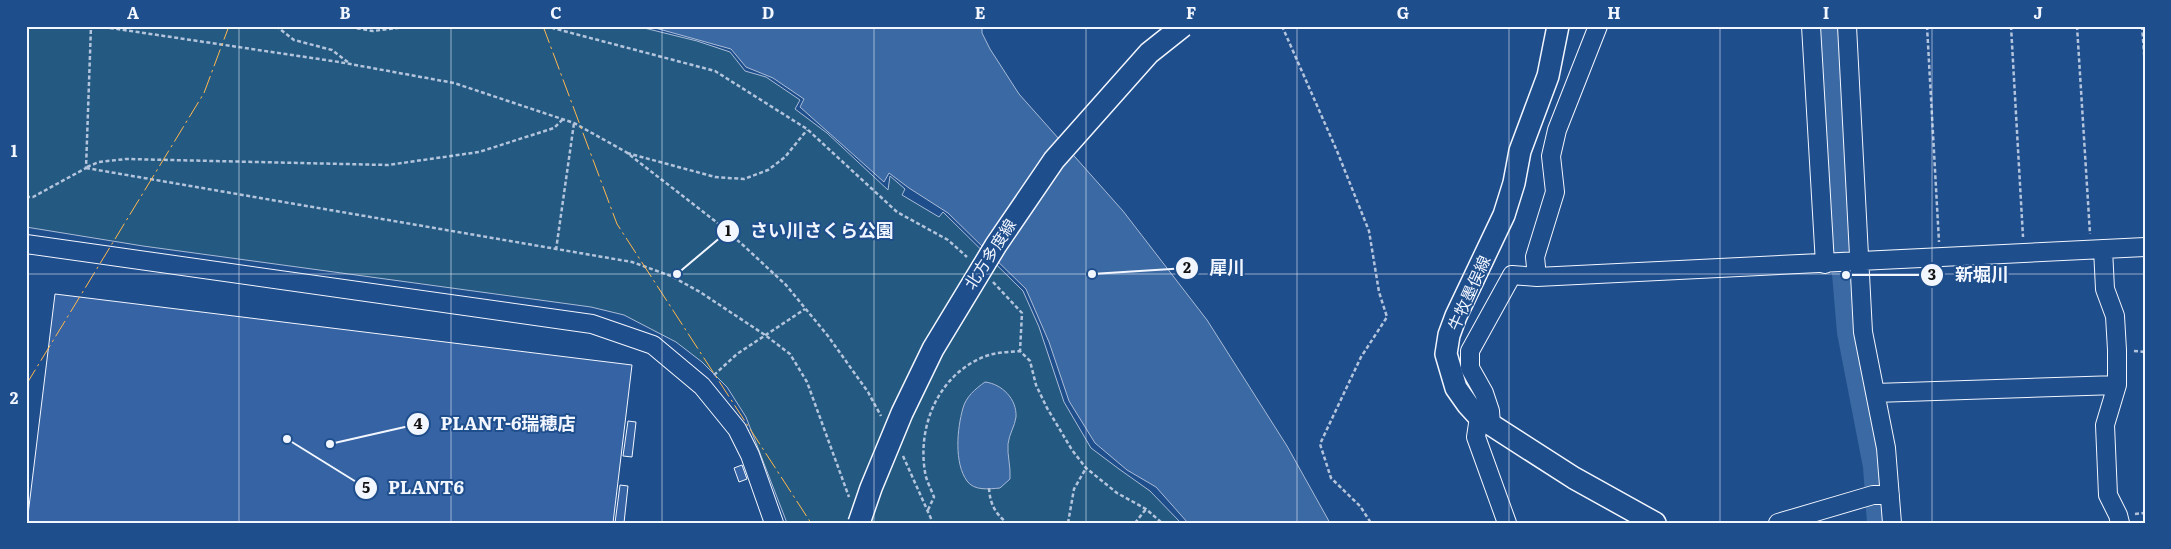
<svg xmlns="http://www.w3.org/2000/svg" width="2171" height="549" font-family="Literata,'Noto Sans JP',serif">
  <style>
    .green { fill: #245a82; stroke: #a8bbd7 }
    .water { fill: #3b69a3; stroke: #a8bbd7 }
    .lines { fill: none; stroke-linecap: round; stroke-linejoin: round }
    .river { stroke: #3b69a3; stroke-width: 28 }
    .building { fill: #3563a3; stroke: #f2f6ff }
    .minor-casing { stroke: #f2f6ff; stroke-width: 20 }
    .major-casing { stroke: #f2f6ff; stroke-width: 24 }
    .path { stroke: #b3c4dc; stroke-width: 2.5; stroke-dasharray: 4 2.5; stroke-linecap: butt }
    .minor { stroke: #1f4e8c; stroke-width: 18 }
    .major { stroke: #1f4e8c; stroke-width: 21 }
    .major-bridge-casing { stroke: #f2f6ff; stroke-width: 24; stroke-linecap: butt }
    .major-bridge { stroke: #1f4e8c; stroke-width: 21 }
    .power { stroke: #ffb74d; stroke-width: 1; stroke-dasharray: 18 4 2.5 4; stroke-linecap: butt }
    .grid { fill: none; stroke: #f2f6ff; stroke-width: 1; stroke-opacity: 0.55 }
    .labels { text-anchor: middle; stroke-width: 4; stroke-linejoin: round; paint-order: stroke }
    .street-label { font-size: 16px; fill: #f2f6ff; stroke: #1f4e8c }
    .leader { fill: none; stroke: #f2f6ff; stroke-width: 2 }
    .callout-dot { fill: #f2f6ff; stroke: #1f4e8c; stroke-width: 2 }
    .mark-label { font-size: 15px; text-anchor: middle; font-weight: bold; fill: #111 }
    .callout-label { font-size: 18px; text-anchor: middle; font-weight: bold; fill: #f2f6ff; stroke: #1f4e8c; stroke-width: 4; stroke-linejoin: round; paint-order: stroke }
    .neatline { fill: none; stroke: #f2f6ff; stroke-width: 2 }
    .grid-label { font-size: 16px; text-anchor: middle; font-weight: bold; fill: #f2f6ff }
  </style>
  <rect width="100%" height="100%" fill="#1f4e8c"/>
  <path class="green" d="M26,26H636L697,41L730,52L745,71L766,77L800,100L795,109L827,133L888,190L890,176L905,189L902,195L939,217L943,212L1023,291L1039,327L1064,402L1091,448L1119,469L1150,491L1181,523H787L746,417L727,387L702,362L676,342L624,315L591,307L143,246L26,227Z"/>
  <path class="water" d="M648,26H982V33L990,49L1019,94L1123,211L1207,320L1287,446L1330,523H1188L1156,487L1127,470L1095,443L1069,401L1049,342L1026,289L948,213L909,188L889,173L884,182L800,107L804,99L773,78L746,67L731,49Z
    M985,382C1002,384 1017,399 1016,417C1015,426 1009,434 1008,444C1007,455 1011,467 1010,479L1000,488C989,489 974,491 967,481C954,463 957,429 963,408C966,397 975,389 985,382Z"/>
  <g class="lines">
    <path class="river" d="M1825,26L1851,332L1877,466L1881,523"/>
  </g>
  <path class="building" d="M55,294L632,365L613,523H27Z
    M628,421L636,422L632,457L623,456Z
    M742,465L747,479L739,482L734,468Z
    M620,485L628,486L624,523H615Z"/>
  <g class="lines">
    <g class="minor-casing">
      <path id="minor" d="M1811,26L1825,264
        M1847,26L1863,332L1886,448L1892,523
        M26,244L592,324L653,345L702,386L737,429L750,455L774,523
        M2103,249L2105,289L2115,316L2117,350V385L2105,425L2108,495L2118,515L2120,523
        M1537,277L2145,247
        M1875,393L2117,385
        M1479,417L1476,437L1507,523
        M1491,425L1490,411L1484,393L1470,368V351L1512,275L1537,277L1535,257L1555,192L1551,156L1557,130L1598,26
        M1778,523L1873,495H1890"/>
    </g>
    <g class="major-casing">
      <path id="major" d="M1558,26L1548,76L1520,151L1514,183L1504,215L1456,316L1449,335L1446,354L1456,388L1468,405L1479,417L1574,478L1655,523"/>
    </g>
    <path class="path" d="M97,26L339,62L454,83L574,123L626,152L715,221L744,246L786,285L828,336L868,392L881,416
      M276,26L294,40L332,50L349,63
      M344,26L373,31L413,26
      M545,26L715,71L807,129L897,212L948,240L967,257
      M1282,26L1337,151L1369,231L1379,292L1387,317L1361,357L1320,444L1331,478L1360,506L1371,523
      M1927,26L1939,242
      M2011,26L2023,237
      M2077,26L2090,234
      M2142,26L2145,66
      M627,153L715,177L744,179L768,170L785,157L807,130
      M87,167L99,162L126,159L388,165L479,152L554,128L562,120
      M86,168L632,262L671,276L700,292L765,335L790,354L807,382L849,497
      M26,197H33L86,168L91,26
      M556,250L574,123
      M993,282L1022,313L1020,351L1030,361L1036,385L1047,408L1072,450L1086,468L1117,493L1146,509L1162,523
      M2134,351L2145,352
      M714,375L737,354L805,309
      M903,456L933,523
      M989,488C990,504 995,513 1007,523
      M928,510L934,497C931,489 926,480 925,472C917,424 940,373 986,356C997,352 1009,352 1020,351
      M2135,514L2145,513
      M977,523H985
      M1068,523L1074,489L1086,468
      M1135,523L1146,509"/>
    <use href="#minor" class="minor"/>
    <use href="#major" class="major"/>
    <g class="major-bridge-casing">
      <path id="major-bridge" d="M859,523L871,488L902,413L933,349L996,245L1054,160L1149,53L1183,26"/>
    </g>
    <use href="#major-bridge" class="major-bridge"/>
    <path class="power" d="M543,26L617,224L811,523
      M26,385L204,93L229,26"/>
  </g>
  <path class="grid" d="M239,26V523M451,26V523M662,26V523M874,26V523M1086,26V523M1297,26V523M1509,26V523M1720,26V523M1932,26V523M26,274H2145"/>
  <g class="labels">
    <g class="street-label">
      <text transform="translate(990 254) rotate(-57)" y="6">北方多度線</text>
      <text transform="translate(1469 293) rotate(-66)" y="6">牛牧墨俣線</text>
    </g>
  </g>
  <path class="leader" d="M677 274L728 231M1092 274L1187 268M1846 275L1932 275M330 444L418 424M287 439L366 488"/>
  <g class="callout-dot">
    <circle cx="677" cy="274" r="5"/>
    <circle cx="1092" cy="274" r="5"/>
    <circle cx="1846" cy="275" r="5"/>
    <circle cx="330" cy="444" r="5"/>
    <circle cx="287" cy="439" r="5"/>
    <circle cx="728" cy="231" r="12"/>
    <circle cx="1187" cy="268" r="12"/>
    <circle cx="1932" cy="275" r="12"/>
    <circle cx="418" cy="424" r="12"/>
    <circle cx="366" cy="488" r="12"/>
  </g>
  <g class="mark-label">
    <text x="728" y="236">1</text>
    <text x="1187" y="273">2</text>
    <text x="1932" y="280">3</text>
    <text x="418" y="429">4</text>
    <text x="366" y="493">5</text>
  </g>
  <g class="callout-label">
    <text x="822" y="237">さい川さくら公園</text>
    <text x="1227" y="274">犀川</text>
    <text x="1982" y="281">新堀川</text>
    <text x="508" y="430">PLANT-6瑞穂店</text>
    <text x="426" y="494">PLANT6</text>
  </g>
  <rect width="2171" height="549" fill="none" stroke="#1f4e8c" stroke-width="55"/>
  <rect x="28" y="28" width="2116" height="494" class="neatline"/>
  <g class="grid-label">
    <text x="133" y="19">A</text>
    <text x="345" y="19">B</text>
    <text x="556" y="19">C</text>
    <text x="768" y="19">D</text>
    <text x="980" y="19">E</text>
    <text x="1191" y="19">F</text>
    <text x="1403" y="19">G</text>
    <text x="1614" y="19">H</text>
    <text x="1826" y="19">I</text>
    <text x="2038" y="19">J</text>
    <text x="14" y="157">1</text>
    <text x="14" y="404">2</text>
  </g>
</svg>
